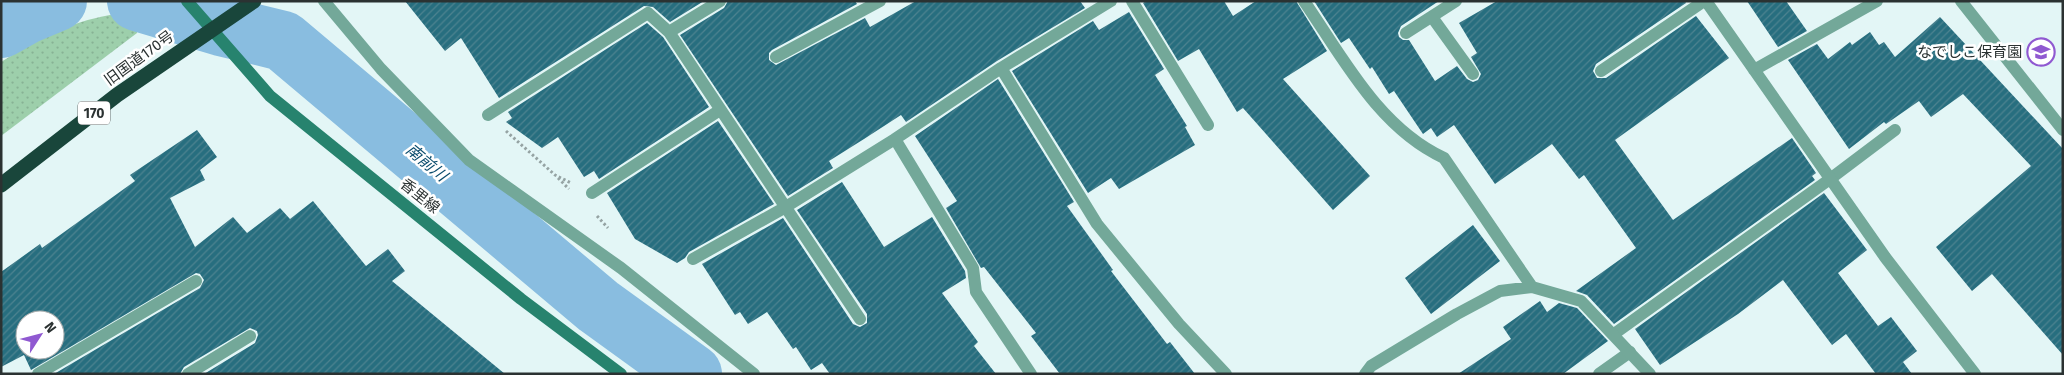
<svg xmlns="http://www.w3.org/2000/svg" width="2064" height="375" font-family="'Fira Sans','Noto Sans JP',sans-serif">
  <style>
    .grass { fill: url(#grass-dots) }
    .lines { fill: none; stroke-linecap: round; stroke-linejoin: round }
    .river { stroke: #89bde0; stroke-width: 60 }
    .building { fill: url(#building-hatch); fill-rule: evenodd }
    .path { stroke: #95a3a3; stroke-width: 3; stroke-dasharray: 2.5 2.5; stroke-linecap: butt }
    .lane { stroke: #73a899; stroke-width: 12 }
    .street { stroke: #73a899; stroke-width: 12 }
    .secondary { stroke: #27836e; stroke-width: 12 }
    .highway { stroke: #19463b; stroke-width: 15 }
    .labels { text-anchor: middle; stroke-width: 5; stroke-linejoin: round; paint-order: stroke }
    .shield { fill: #fff; stroke: #6b7070; stroke-width: 1 }
    .shield-label { font-size: 14px; font-weight: bold; fill: #2b3232 }
    .poi-label { font-size: 15px; fill: #2b3232; stroke: #fff; text-anchor: end }
    .street-label { font-size: 15px; fill: #2b3232; stroke: #fff }
    .water-label { font-size: 16px; font-style: italic; fill: #0a4c6d; stroke: #fff }
  </style>
  <defs>
    <pattern id="grass-dots" width="8" height="8" patternUnits="userSpaceOnUse" patternTransform="scale(1.25)"><rect width="8" height="8" fill="#9dcfab"/><path d="M2 2h.1M6 6h.1" fill="none" stroke="#87b294" stroke-width="1.8" stroke-linecap="round"/></pattern>
    <pattern id="building-hatch" width="6" height="6" patternUnits="userSpaceOnUse" patternTransform="scale(1.25)"><rect width="6" height="6" fill="#276e7f"/><path d="M-1 1l2-2M0 6l6-6M5 7l2-2" fill="none" stroke="#4d8390"/></pattern>
  </defs>
  <rect width="100%" height="100%" fill="#e3f6f6"/>
  <path class="grass" d="M110,15L137,19V33L1,136V62C36,40 69,22 110,15Z"/>
  <g class="lines">
    <path class="river" d="M137,1L221,26L283,41L598,306L692,374
      M1,28L26,14L57,1"/>
  </g>
  <path class="building" d="M405,1H704L670,22L653,7L644,6L499,98L461,38L445,51Z
    M728,1H855L857,4L772,50L769,53V60L776,65L865,18L870,27L916,1H1080L1085,8L997,61L906,122L901,115L864,139L829,161L833,168L788,196L680,35L724,8Z
    M1146,1H1224L1233,16L1256,1H1296L1327,51L1283,79L1370,176L1333,210L1243,108L1237,112L1199,49L1178,61L1143,3Z
    M1314,1H1439L1401,26L1398,33L1399,37L1403,40H1409L1435,81L1457,66L1467,79L1473,82L1478,80L1481,74L1471,57L1477,53L1459,23L1497,1H1685L1686,3L1596,64L1593,71L1597,78H1606L1696,16L1729,58L1615,140L1673,220L1792,138L1816,173L1812,176L1815,180L1614,324L1587,295L1576,291L1636,248L1584,175L1579,179L1552,144L1495,184L1454,125L1437,137L1431,128L1423,134L1394,91L1389,94L1372,67L1370,69L1349,38L1341,43Z
    M1747,1H1786L1807,31L1778,47Z
    M1129,12L1164,69L1155,75L1187,126L1185,127L1195,145L1119,189L1111,178L1088,193L1012,71L1093,21L1099,30Z
    M1940,17L2063,149V355L1992,274L1972,291L1936,247L2031,166L1963,94L1931,117L1919,101L1886,124L1884,122L1849,149L1788,60L1817,44L1828,59L1850,42L1852,45L1870,32L1879,45L1884,42L1895,57Z
    M647,23L663,37L709,107L599,179L594,171L584,177L558,137L542,148L506,122L512,118L508,112Z
    M998,79L1074,202L1067,206L1113,270L1111,271L1167,344L1170,342L1195,374H1060L1031,336L1036,333L984,267L981,268L946,208L957,201L915,136Z
    M718,121L774,204L689,252L685,258L677,263L635,239L607,193Z
    M197,130L217,157L200,170L205,180L170,198L195,247L233,217L247,233L280,208L290,219L313,201L366,266L388,249L405,271L392,281L505,374H204L255,343L258,335L257,331L250,328L184,367L180,374H54L200,288L204,280L200,274L196,273L31,370L24,355L1,367V272L40,244L42,248L135,181L130,175ZM25,320H55V350H25Z
    M842,182L884,247L932,217L965,271L966,278L942,293L978,342L974,346L996,374H830L822,363L811,370L796,347L793,349L767,312L748,324L740,312L735,315L702,264L783,218L853,324L860,327L867,323V314L797,210Z
    M1824,193L1867,250L1838,273L1878,326L1891,317L1917,351L1903,362L1912,374H1876L1846,334L1832,345L1783,280L1738,314L1660,365L1635,329Z
    M1473,225L1500,261L1431,314L1405,278Z
    M1540,301L1547,312L1559,303L1577,308L1608,341L1563,374H1458L1511,339L1503,327Z"/>
  <g class="lines">
    <path class="path" d="M506,131L555,175L571,183
      M558,178L569,189
      M597,216L608,228"/>
    <path class="lane" d="M592,193L720,110
      M1614,334L1830,179L1895,130
      M1599,374L1630,352"/>
    <path class="street" d="M324,1L381,69L469,160L621,268L754,374
      M1132,1L1208,125
      M1304,1C1343,58 1379,128 1444,158L1532,287L1581,301L1650,374
      M1706,1L1885,257L1975,374
      M1961,1L2063,130
      M1432,17L1473,74
      M669,32L720,1
      M1406,33L1456,1
      M776,57L880,1
      M1001,68L1097,224L1179,324L1226,374
      M1754,70L1877,1
      M1601,71L1704,1
      M488,115L648,13L669,32L860,319
      M895,139L973,268L976,292L1031,374
      M693,259L784,208L895,139L1001,68L1111,1
      M38,374L196,281
      M188,374L250,336
      M1365,374L1371,366L1457,314L1500,291L1532,287"/>
    <path class="secondary" d="M187,1L270,96L521,299L621,374"/>
    <path class="highway" d="M1,185L117,95L254,1"/>
  </g>
  <defs>
    <g id="school-ring" transform="scale(1.4375)"><circle r="9.5" fill="#fff" stroke="#9059d1" stroke-width="1.5"/><path d="M0-5L7-2L0 1L-7-2ZM-4 1L0 2.5L4 1V4Q0 6-4 4Z" fill="#9059d1"/></g>
  </defs>
  <g fill-rule="evenodd">
    <use href="#school-ring" x="2041" y="52"/>
  </g>
  <g class="labels">
    <rect class="shield" x="78" y="101.5" width="32" height="23" rx="4"/>
    <g class="shield-label">
      <text x="94" y="118">170</text>
    </g>
    <g class="poi-label">
      <text x="2022" y="57">なでしこ保育園</text>
    </g>
    <g class="street-label">
      <text transform="translate(139 58) rotate(-36)" y="5">旧国道170号</text>
      <text transform="translate(420 196) rotate(39)" y="5">香里線</text>
    </g>
    <g class="water-label">
      <text transform="translate(427 162) rotate(40)" y="6">南前川</text>
    </g>
  </g>
  <rect width="2064" height="375" fill="none" stroke="#2b3232" stroke-width="5"/>
  <g transform="translate(40 335) rotate(54)"><circle r="24" fill="#ffffff" stroke="#aaadad"/>
  <path d="M0-4L9 19L0 12L-9 19Z" fill="#9059d1"/>
  <text y="-8" font-size="14" font-weight="bold" text-anchor="middle" fill="#2b3232">N</text>
  </g>
</svg>
